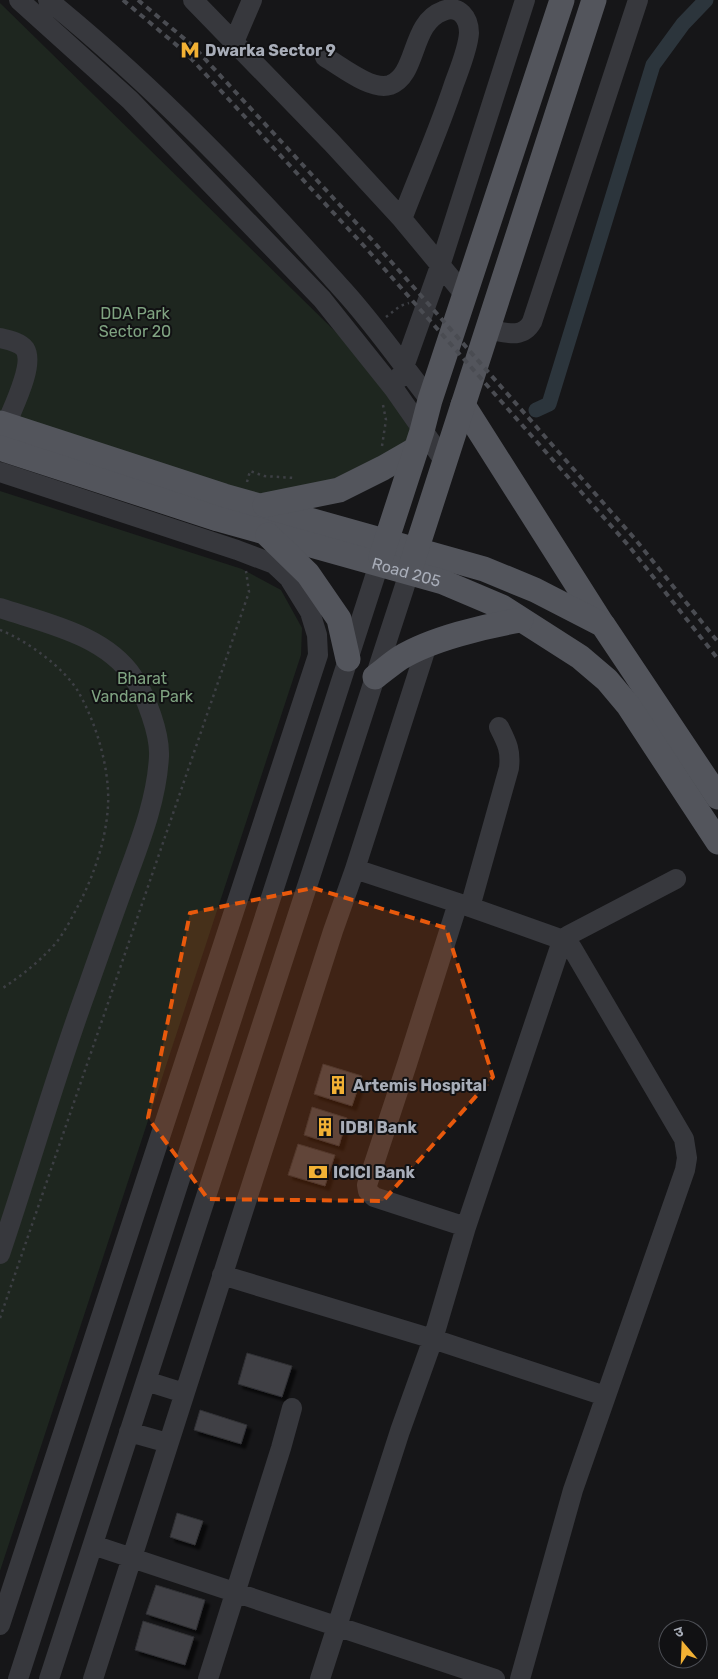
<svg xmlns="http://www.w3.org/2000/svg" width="718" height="1679" font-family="Rubik,'Noto Sans Devanagari',sans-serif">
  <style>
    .green { fill: #1e261f }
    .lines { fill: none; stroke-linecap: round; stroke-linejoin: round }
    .canal { stroke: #2c353c; stroke-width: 15 }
    .building { fill: #404145; stroke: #303034; filter: url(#shadow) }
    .path { stroke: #3d3f44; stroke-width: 2.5; stroke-dasharray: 2.5 4; stroke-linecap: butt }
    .minor { stroke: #37383d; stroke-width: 20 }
    .major { stroke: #53555c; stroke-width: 25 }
    .rail { stroke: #4a4c52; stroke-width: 4; stroke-dasharray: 6 5; stroke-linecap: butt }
    .marked { fill: #e8590c; fill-opacity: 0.2; stroke: #e8590c; stroke-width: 4; stroke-dasharray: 10 6; stroke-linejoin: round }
    .labels { text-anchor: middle; stroke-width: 4; stroke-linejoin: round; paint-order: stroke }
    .poi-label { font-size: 16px; font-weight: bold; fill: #a8adb8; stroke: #111113; text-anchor: start }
    .park-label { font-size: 16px; fill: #7fa381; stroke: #111113 }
    .street-label { font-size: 16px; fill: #a8adb8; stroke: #111113 }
  </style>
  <defs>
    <filter id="shadow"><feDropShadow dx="4.5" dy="4.5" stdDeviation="1" flood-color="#0009"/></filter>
  </defs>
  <rect width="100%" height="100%" fill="#161618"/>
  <path class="green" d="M0,3L394,389L422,431L383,468L260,507L0,417Z
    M0,491L242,569L281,590L302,628L301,655L0,1571Z"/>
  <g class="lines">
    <path class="canal" d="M536,410L549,404L653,65L683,24L706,0"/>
  </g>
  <path class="building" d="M323,1064L362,1076L352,1106L314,1094Z
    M312,1107L347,1118L339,1146L304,1135Z
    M298,1144L335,1155L325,1186L288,1175Z
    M247,1353L292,1366L282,1397L238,1384Z
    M200,1410L247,1425L241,1444L194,1430Z
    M177,1513L203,1521L195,1545L170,1537Z
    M156,1585L205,1600L196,1630L146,1614Z
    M143,1621L194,1637L185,1665L135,1650Z"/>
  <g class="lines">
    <path class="path" d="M386,317L400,306L409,303
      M382,446L386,420L383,405
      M247,482L250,471L264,476L295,478
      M0,630C26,640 65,668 79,693C97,725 110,770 108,806C106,840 94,875 79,904C72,917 65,932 55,944C37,964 22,975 0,990
      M0,1318L249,592L246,571"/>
    <path class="minor" d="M19,0L130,100L322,299L394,389L445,462
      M48,0C155,87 251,187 343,290C374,324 401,363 430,400
      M193,0L332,143L402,219L465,295
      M234,42L252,0
      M325,57C341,66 371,91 390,85C418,75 410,23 443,11C459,4 469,18 469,33C468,49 459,70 454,84C439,130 419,174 402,219
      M487,329C504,332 522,340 532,322L638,0
      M0,338C8,340 20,342 25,349C35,365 12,409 6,425
      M400,378L440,266L525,0
      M0,472L237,550L274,564L289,578L310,612L317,635L318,655L0,1625
      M0,608C45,623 105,635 133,677C146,695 160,734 159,756C157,798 141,839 127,877C113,915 100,952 87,989C55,1076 30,1166 0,1254
      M355,869L470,907L563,940L572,948L684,1139L687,1158L685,1170L573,1490L520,1679
      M458,903L407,1064L367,1185L368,1191L374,1197L466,1227
      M470,907L509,768C511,750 507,743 499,727
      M222,1275L433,1339L605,1396
      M146,1381L184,1393
      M129,1432L168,1443
      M93,1545L495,1679
      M18,1679L379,564
      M49,1679L409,573
      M93,1679L333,931L355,869L427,645
      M208,1679L281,1448L292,1408
      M320,1679L400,1431L433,1339L466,1227L560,947L563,940L569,935L676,879"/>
    <g class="major">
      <path d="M463,405L602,624"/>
      <path d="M0,423L224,496L484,569L535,590L603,625L718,797"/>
      <path id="s1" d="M0,448L218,519L443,582L502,607L580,657L607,680L628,705L718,842"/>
      <path d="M265,505L339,490L383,468L416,449"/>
      <path d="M268,535L308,574L339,619L348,659"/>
      <path d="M381,557L422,431L430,400L562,0"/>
      <path d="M411,566L594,0"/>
      <path d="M375,677C383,671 391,664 400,658C431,639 485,626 521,620"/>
    </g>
    <path class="rail" d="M123,0L186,53L365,247L628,545L718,659
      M138,0L193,46L373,241L635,539L718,642"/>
  </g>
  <path class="marked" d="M313,888L446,928L493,1077L383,1201L208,1199L148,1118L190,913Z"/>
  <defs>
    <g id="metro-bare" transform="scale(1.5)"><path d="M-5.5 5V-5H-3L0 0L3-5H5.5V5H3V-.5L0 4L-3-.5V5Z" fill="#f2b134" stroke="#111113" stroke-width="2.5" paint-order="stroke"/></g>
    <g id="building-bare" transform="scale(1.5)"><path d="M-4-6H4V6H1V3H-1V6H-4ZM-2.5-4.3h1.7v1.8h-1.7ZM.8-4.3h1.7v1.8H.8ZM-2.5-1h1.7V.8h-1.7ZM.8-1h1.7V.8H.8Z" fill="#f2b134" stroke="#111113" stroke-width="2.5" paint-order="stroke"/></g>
    <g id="bank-bare" transform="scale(1.5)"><path d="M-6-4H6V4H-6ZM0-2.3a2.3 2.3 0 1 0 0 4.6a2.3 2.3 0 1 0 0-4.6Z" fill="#f2b134" stroke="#111113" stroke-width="2.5" paint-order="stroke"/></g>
  </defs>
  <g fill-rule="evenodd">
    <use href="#metro-bare" x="190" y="50"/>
    <use href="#building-bare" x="338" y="1085"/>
    <use href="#building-bare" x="325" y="1127"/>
    <use href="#bank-bare" x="318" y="1172"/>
  </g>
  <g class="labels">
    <g class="poi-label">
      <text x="205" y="56">Dwarka Sector 9</text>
      <text x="353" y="1091">Artemis Hospital</text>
      <text x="340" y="1133">IDBI Bank</text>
      <text x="333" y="1178">ICICI Bank</text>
    </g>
    <g class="park-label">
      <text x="135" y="319">DDA Park<tspan x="135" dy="18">Sector 20</tspan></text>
      <text x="142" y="684">Bharat<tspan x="142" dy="18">Vandana Park</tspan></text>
    </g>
    <g class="street-label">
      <text dy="6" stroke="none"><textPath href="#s1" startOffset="425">Road 205</textPath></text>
    </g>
  </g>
  <g transform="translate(683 1644) rotate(341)"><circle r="24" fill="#111113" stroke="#4d4f55"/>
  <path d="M0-4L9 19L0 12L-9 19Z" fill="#f2b134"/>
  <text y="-8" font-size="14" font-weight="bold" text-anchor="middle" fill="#a8adb8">उ</text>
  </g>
</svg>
